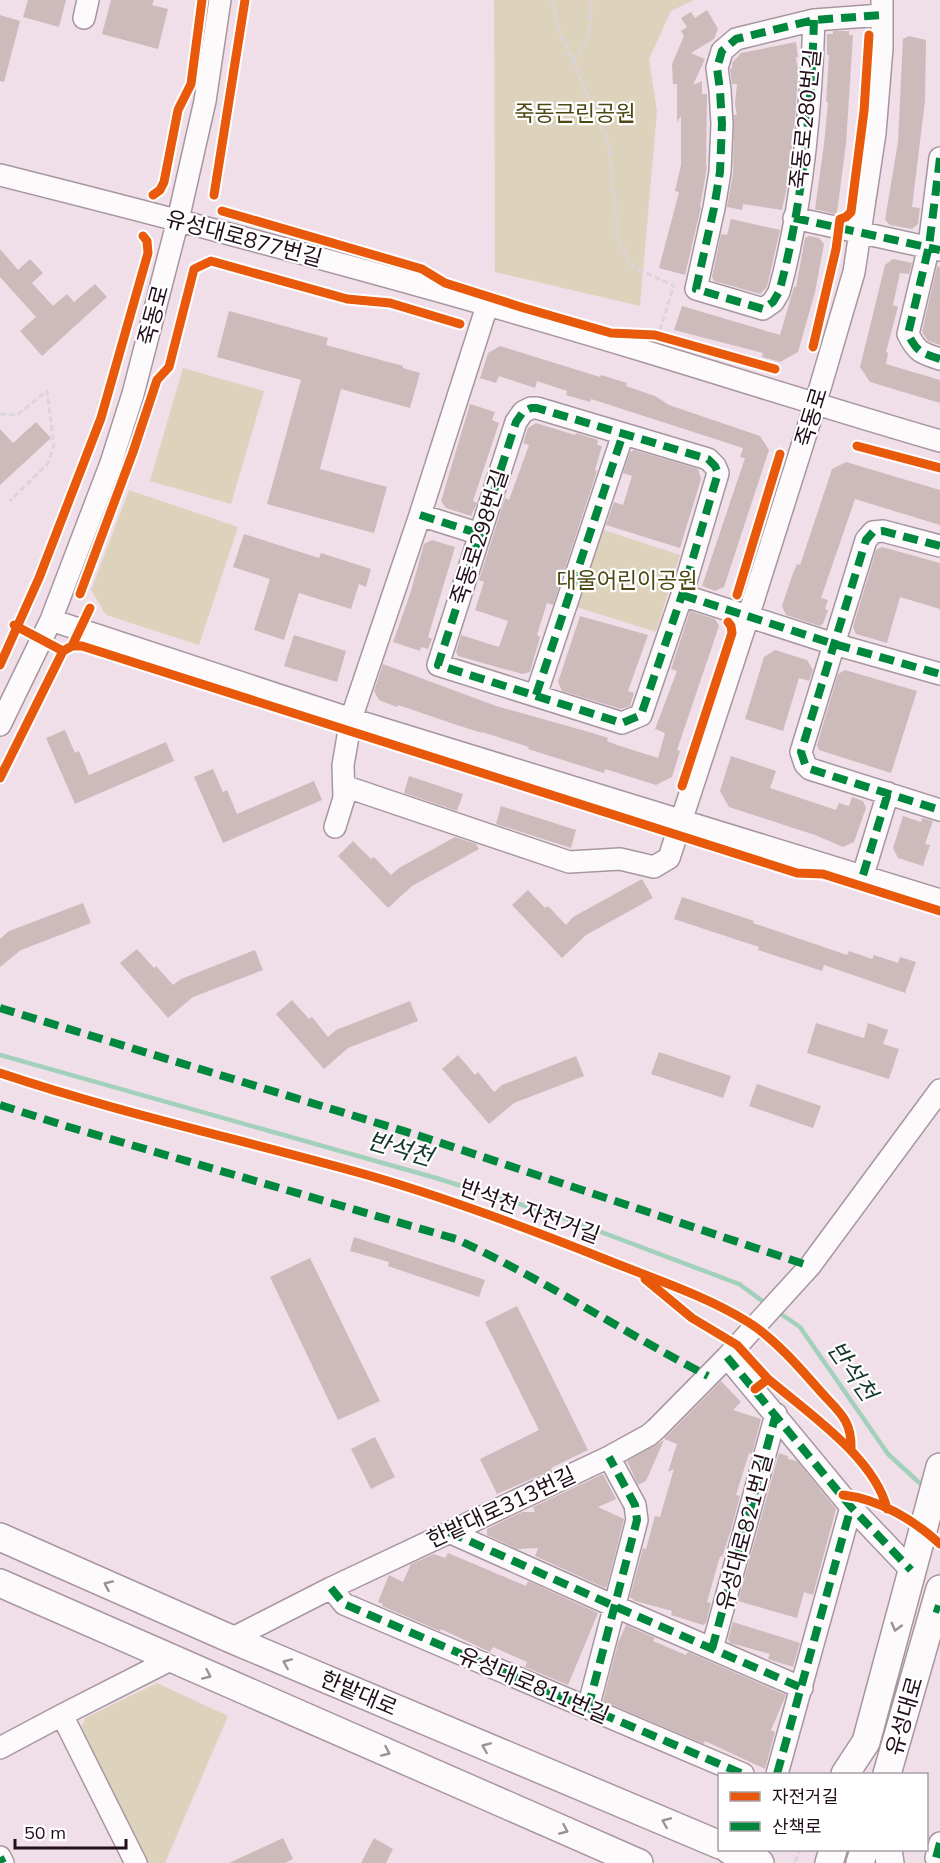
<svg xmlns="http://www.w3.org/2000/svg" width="940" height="1863" font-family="Mulish,'Noto Sans KR',sans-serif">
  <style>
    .green { fill: #ddd3bd }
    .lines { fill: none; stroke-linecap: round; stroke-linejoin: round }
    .stream { stroke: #a2d1bb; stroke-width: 4.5 }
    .building { fill: #cdbbbb }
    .minor-casing { stroke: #a796a0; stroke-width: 24 }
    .major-casing { stroke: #a796a0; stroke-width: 30 }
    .path { stroke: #dad5d8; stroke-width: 3; stroke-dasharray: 6 3; stroke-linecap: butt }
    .minor { stroke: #fdfafc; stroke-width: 21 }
    .major { stroke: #fdfafc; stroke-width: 27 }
    .quiet { stroke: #00873e; stroke-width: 8; stroke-dasharray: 15 8; stroke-linecap: butt }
    .cycleway-casing { stroke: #fff; stroke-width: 13 }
    .cycleway { stroke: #e8590c; stroke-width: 9 }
    .oneway { stroke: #9a9097 }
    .labels { text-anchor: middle; stroke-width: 4.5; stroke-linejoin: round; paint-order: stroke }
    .park-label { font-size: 22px; fill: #4d4813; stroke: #fff }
    .street-label { font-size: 22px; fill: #220f1b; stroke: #fff }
    .water-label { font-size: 24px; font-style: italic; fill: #153729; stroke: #fff }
  </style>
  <rect width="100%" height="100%" fill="#f0dee8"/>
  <path class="green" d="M494,0H694L671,11L649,59L657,111L640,306L495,272Z
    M183,368L264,391L231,504L150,481Z
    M129,490L238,527L199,645L106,615L91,590Z
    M598,528L680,555L656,632L573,606Z
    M157,1683L228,1716L165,1863H145L81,1729L85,1718Z"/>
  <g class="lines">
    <path class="stream" d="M0,1055L436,1178L564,1218L739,1284L768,1305
      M778,1312L800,1327L888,1454L925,1488"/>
  </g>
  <path class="building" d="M28,0H66L59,27L23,17Z
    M111,0H154L152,5L168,9L158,49L102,34Z
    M707,10L718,29L714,39L691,53L705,59L693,85L702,81V94H707L706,166L707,167L700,207H701L685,275L659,268L679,192L675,191L681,165V116L677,122V84H673L672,64L684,36L681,31L687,27L681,18L691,12L695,18Z
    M0,15L20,21L4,82L0,81Z
    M833,31H849V35H853L846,144L837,212L835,214L815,209L824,144L828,102H826L829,55H827V34H833Z
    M909,36L926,40L925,101L912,207L920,208L918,224L912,229L890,225L885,220L898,142L903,39Z
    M796,42L798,57H796L798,72L795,121L788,182L782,210L743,204L742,210L727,207L733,174L734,115H737L735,104L737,84H732L730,69L732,68V63L741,53Z
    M731,219L780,230L767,287L760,294L714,281L712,277L721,234L727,235Z
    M809,236L819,238L824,244L815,292L798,352L780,362L762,357L763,353L674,330L682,306L780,335L794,287H796L805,238Z
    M0,249L18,270L30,259L43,273L32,283L53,306L67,294L74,302L95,284L107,297L42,356L20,331L36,317L0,277Z
    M893,259L912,263L909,274L900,273L893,305L898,307L886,352L888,353L886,364L940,380V403L870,382L860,367L885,265Z
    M937,266L940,267V345L928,341L922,332Z
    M229,311L328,338L326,345L403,366V368L420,373L410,408L341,389L320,469L387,487L374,533L267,504L301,380L217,357Z
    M500,346L600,377L601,375L627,383L626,386L655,396L669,405L760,436L769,450L724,587L715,591L702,586L745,458L740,457L743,448L591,399L590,402L566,395L567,391L537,381L535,388L499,376L496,383L480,378L488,353Z
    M470,404L495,412L492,420L499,423L473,501L477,503L471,516L446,508L441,501Z
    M36,422L51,438L0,485V429L13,443Z
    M536,423L575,435L576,433L598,440L597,445L602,446L595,470L597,471L553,605L547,603L537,635L540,637L530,672L522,674L458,656L456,652L461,635L499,647L508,621L475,610L484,582L479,580L505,498L509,500L529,445L523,443L528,428Z
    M634,450L698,469L701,479L680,548L606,525L614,502L623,505L632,476L623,473L630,452Z
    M846,462L940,490V525L855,499L821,598L828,600L825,609L828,610L823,624L820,626L786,615L782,606L792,576L797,564L800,565L832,469Z
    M244,534L319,558L321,553L371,569L366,587L359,584L351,609L299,593L284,640L254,630L270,579L233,567Z
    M432,540L455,547L428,637L432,639L428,649L421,647L420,651L393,642L410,594L424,544Z
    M882,547L940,563V609L900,597L887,643L856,634L853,627L876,550Z
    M690,611L715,619L719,626L677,750L680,751L672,777L656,785L605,769L604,773L528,749L529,747L482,732V733L454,724L398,705L397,707L379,700L374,691L383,664L496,706L596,734L608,738L607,741L617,745L658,758L665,733L655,729L677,671L671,669Z
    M580,616L648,635L628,691L634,693L630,706L621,709L562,691L558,682Z
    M294,635L346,651L337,682L284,666Z
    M775,650L807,660L813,670L809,681L799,678L783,731L745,719L764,657Z
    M845,670L917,691L891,773L819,750L817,745L838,674Z
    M65,730L75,753L79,751L89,775L166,742L174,761L75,804L46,738Z
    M731,756L776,771L770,788L836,810L839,803L849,806L852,797L863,801L866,808L854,842L843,847L815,835L729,807L720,791Z
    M213,769L223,792L227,790L237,814L314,781L322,800L223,843L194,777Z
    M409,776L463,794L457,811L404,793Z
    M501,806L576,830L571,848L496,824Z
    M903,816L921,822L922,818L933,821L925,844L930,845L923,866L898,858L893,848Z
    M455,837L476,844L479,849L412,886L388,908L338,856L353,841L371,859L374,857L391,875L399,868Z
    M642,879L653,898L586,935L562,958L512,905L528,890L545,908L548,906L566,925L573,917Z
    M682,897L754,921L753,923L847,955L849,951L872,959L874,955L898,963L900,957L916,962L905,993L824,965L822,971L758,950L759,947L674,919Z
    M83,903L91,923L21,950L0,967V939L9,931Z
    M137,949L154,968L156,966L173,985L181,979L255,950L263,970L193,997L168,1018L120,963Z
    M292,1000L309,1019L312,1017L328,1037L336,1030L410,1001L418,1021L348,1048L324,1069L276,1014Z
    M816,1023L864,1038L868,1023L888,1030L883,1044L899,1049L889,1079L807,1053Z
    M659,1052L731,1076L723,1098L651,1074Z
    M458,1055L475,1075L478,1072L494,1092L502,1085L576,1056L584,1076L514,1103L489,1124L442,1069Z
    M757,1084L821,1106L813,1128L749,1106Z
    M354,1237L485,1280L479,1297L388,1266L389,1262L350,1251Z
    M310,1258L380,1401L338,1420L270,1277Z
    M517,1306L588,1450L551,1468L552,1470L497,1494L480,1459L539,1430L485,1322Z
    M721,1381L741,1402L733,1410L761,1419L752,1454L749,1453L736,1495L740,1496L731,1530L722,1557L720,1556L707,1602L711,1603L706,1623L703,1625L671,1615L672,1611L635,1601L630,1597L643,1548L646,1549L655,1516L660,1517L674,1469L668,1472L677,1444L664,1439Z
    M375,1437L395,1477L371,1489L351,1449Z
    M664,1440L646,1481L638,1485L627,1461Z
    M779,1453L788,1456V1459L797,1461L836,1509L813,1595L804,1592L797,1618L738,1601Z
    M603,1474L616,1499L598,1507L624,1519L607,1586L605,1588L535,1556L538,1548L517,1549L487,1535V1529L522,1512H535L533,1507Z
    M448,1553L526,1586L528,1581L598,1613L568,1685L525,1667L527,1662L493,1647L490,1652L441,1629L440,1631L382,1606L383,1604L378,1602L389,1575L403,1582L411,1564L434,1554L445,1558Z
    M733,1622L800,1643L793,1667L768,1659L770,1654L730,1643L728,1639Z
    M626,1625L655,1638L653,1641L686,1655L688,1652L786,1695L771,1730L775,1732L765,1769L705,1741L704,1744L603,1701L618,1643Z
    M283,1838L293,1859L285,1863H229Z
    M374,1838L393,1849L386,1863H361Z"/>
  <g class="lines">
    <g class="minor-casing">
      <path id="minor" d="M84,18L88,0
        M814,20C811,109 803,205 779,292L773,302L763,309L696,289L714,208L720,172L722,124L720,90L717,68L722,51L736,39L814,20L882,15
        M940,158L929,246L908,334C917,352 921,353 940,359
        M0,175C219,230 438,288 654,354C749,383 844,413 940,441
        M794,218L940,250
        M531,408H537L708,459L715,466L718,473L682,595L641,715L622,723L438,665L516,422L523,412Z
        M420,515L480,534
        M940,546L883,531L873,532L866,540L801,752L805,764L810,769L940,810
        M682,595L834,644L940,674
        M51,620L351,719L940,900
        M536,695L623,434
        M0,725L51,620L111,463L133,394L178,220L205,101L220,0
        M344,786L569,862L620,859L654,867L669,858L748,617L815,405L854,272L875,133L882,48V0
        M335,827L344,798L343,765L351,719L420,515L487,306
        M863,875L888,793
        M727,1357L851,1507L911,1570
        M449,1532L614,1606L802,1688
        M331,1588L344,1604L743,1774
        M231,1639L331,1588L609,1457L649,1435L656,1429L727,1357L810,1266L940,1090
        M712,1649L776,1414
        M588,1708L637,1520L635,1505L609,1457
        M62,1715L136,1863
        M0,1748L62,1715L172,1659
        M777,1774L851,1507
        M940,1843L936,1858L940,1859
        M0,1857L3,1863"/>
    </g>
    <g class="major-casing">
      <path id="major" d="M0,1537L231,1639L720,1845
        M0,1583L639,1863
        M845,1774L866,1742L940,1467
        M887,1774L940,1589
        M729,1850L760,1863
        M888,1850L890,1863
        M829,1863L833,1850
        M860,1863L864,1850"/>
    </g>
    <path class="path" d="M553,0L557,25L609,145L618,240L634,268L673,285
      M573,61L588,40L592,0
      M657,339L674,285
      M0,414L17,415L47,391L54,446L48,463L10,501
      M795,1862L800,1850"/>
    <use href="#minor" class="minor"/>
    <use href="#major" class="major"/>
    <path class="quiet" d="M814,20C811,109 803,205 779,292L773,302L763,309L696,289L714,208L720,172L722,124L720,90L717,68L722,51L736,39L814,20L882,15
      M940,158L929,246L908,334C917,352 921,353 940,359
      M794,218L940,250
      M531,408H537L708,459L715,466L718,473L682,595L641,715L622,723L438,665L516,422L523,412Z
      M420,515L480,534
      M940,546L883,531L873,532L866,540L801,752L805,764L810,769L940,810
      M682,595L834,644L940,674
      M536,695L623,434
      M863,875L888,793
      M0,1008L420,1136L810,1266
      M0,1105L69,1127L456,1239C543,1279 623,1332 708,1376
      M727,1357L851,1507L911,1570
      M449,1532L614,1606L802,1688
      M331,1588L344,1604L743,1774
      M934,1608L940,1610
      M712,1649L776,1414
      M588,1708L637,1520L635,1505L609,1457
      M777,1774L851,1507
      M940,1843L936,1858L940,1859
      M0,1857L3,1863"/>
    <g class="cycleway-casing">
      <path id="cycleway" d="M153,195L160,190L164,182L178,110L191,84L202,0
        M214,195L245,0
        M222,211L422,269L445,283L524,308L611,333L655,335L775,369
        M813,347L836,249L840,219L846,217L851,212L864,111L869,35
        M857,446L940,468
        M80,594L133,452L157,380L169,367L194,269L211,261L347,299L390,303L460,324
        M737,595L780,454
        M14,625L63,651L72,646L90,608
        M72,646H82L797,873L823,874L940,911
        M0,665L39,578L101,418L148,253L147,241L143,236
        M0,778L63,651
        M682,786L732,633L731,626L728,622
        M0,1073C122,1114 248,1141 371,1176C450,1199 530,1229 607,1260C654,1279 704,1295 748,1322C774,1338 800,1368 821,1392C839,1412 852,1420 851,1449
        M645,1279L692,1318L737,1345L768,1379
        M755,1389L768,1379C807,1412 875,1458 887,1509
        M843,1495C879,1499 914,1520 940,1544"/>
    </g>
    <use href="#cycleway" class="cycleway"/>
  </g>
  <defs><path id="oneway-chevron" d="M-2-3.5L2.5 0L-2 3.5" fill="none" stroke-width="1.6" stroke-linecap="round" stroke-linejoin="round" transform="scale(1.5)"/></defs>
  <g class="oneway">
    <use href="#oneway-chevron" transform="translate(108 1585) rotate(-156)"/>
    <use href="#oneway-chevron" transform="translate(896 1627) rotate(105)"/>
    <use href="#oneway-chevron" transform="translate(287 1663) rotate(-157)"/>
    <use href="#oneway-chevron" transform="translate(207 1675) rotate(24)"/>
    <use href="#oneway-chevron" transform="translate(486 1747) rotate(-157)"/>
    <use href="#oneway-chevron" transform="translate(386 1752) rotate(24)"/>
    <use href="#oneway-chevron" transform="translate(666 1822) rotate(-157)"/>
    <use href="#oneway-chevron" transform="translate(564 1830) rotate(24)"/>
  </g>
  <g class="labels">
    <g class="park-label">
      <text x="575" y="121">죽동근린공원</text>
      <text x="627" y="588">대울어린이공원</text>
    </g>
    <g class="street-label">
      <text transform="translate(805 119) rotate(-84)" y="8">죽동로280번길</text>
      <text transform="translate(244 238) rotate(15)" y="8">유성대로877번길</text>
      <text transform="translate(153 315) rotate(-75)" y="8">죽동로</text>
      <text transform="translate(811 417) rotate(-73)" y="8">죽동로</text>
      <text transform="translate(479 537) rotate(-72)" y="8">죽동로298번길</text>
      <text transform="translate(530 1211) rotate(20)" y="8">반석천 자전거길</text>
      <text transform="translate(501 1507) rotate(-25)" y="8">한밭대로313번길</text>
      <text transform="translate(744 1532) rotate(-75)" y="8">유성대로821번길</text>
      <text transform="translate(534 1685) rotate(23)" y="8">유성대로811번길</text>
      <text transform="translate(359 1693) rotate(23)" y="8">한밭대로</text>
      <text transform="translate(904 1716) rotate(-74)" y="8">유성대로</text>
    </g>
    <g class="water-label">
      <text transform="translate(400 1149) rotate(16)" y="8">반석천</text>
      <text transform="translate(852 1371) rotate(55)" y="8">반석천</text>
    </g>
  </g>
  <rect x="718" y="1773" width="210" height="78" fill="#ffffff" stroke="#a79fa4" stroke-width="1.5"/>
  <rect x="730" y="1792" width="30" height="9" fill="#e8590c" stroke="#a79fa4" stroke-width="1.5"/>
  <text x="772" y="1803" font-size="18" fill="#220f1b">자전거길</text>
  <rect x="730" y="1822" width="30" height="9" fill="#00873e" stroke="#a79fa4" stroke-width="1.5"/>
  <text x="772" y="1833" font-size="18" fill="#220f1b">산책로</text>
  <path d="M15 1839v9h111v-9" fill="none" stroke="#220f1b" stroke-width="3"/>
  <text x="24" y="1839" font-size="18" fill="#220f1b" stroke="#ffffff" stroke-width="4.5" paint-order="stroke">50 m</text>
</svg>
